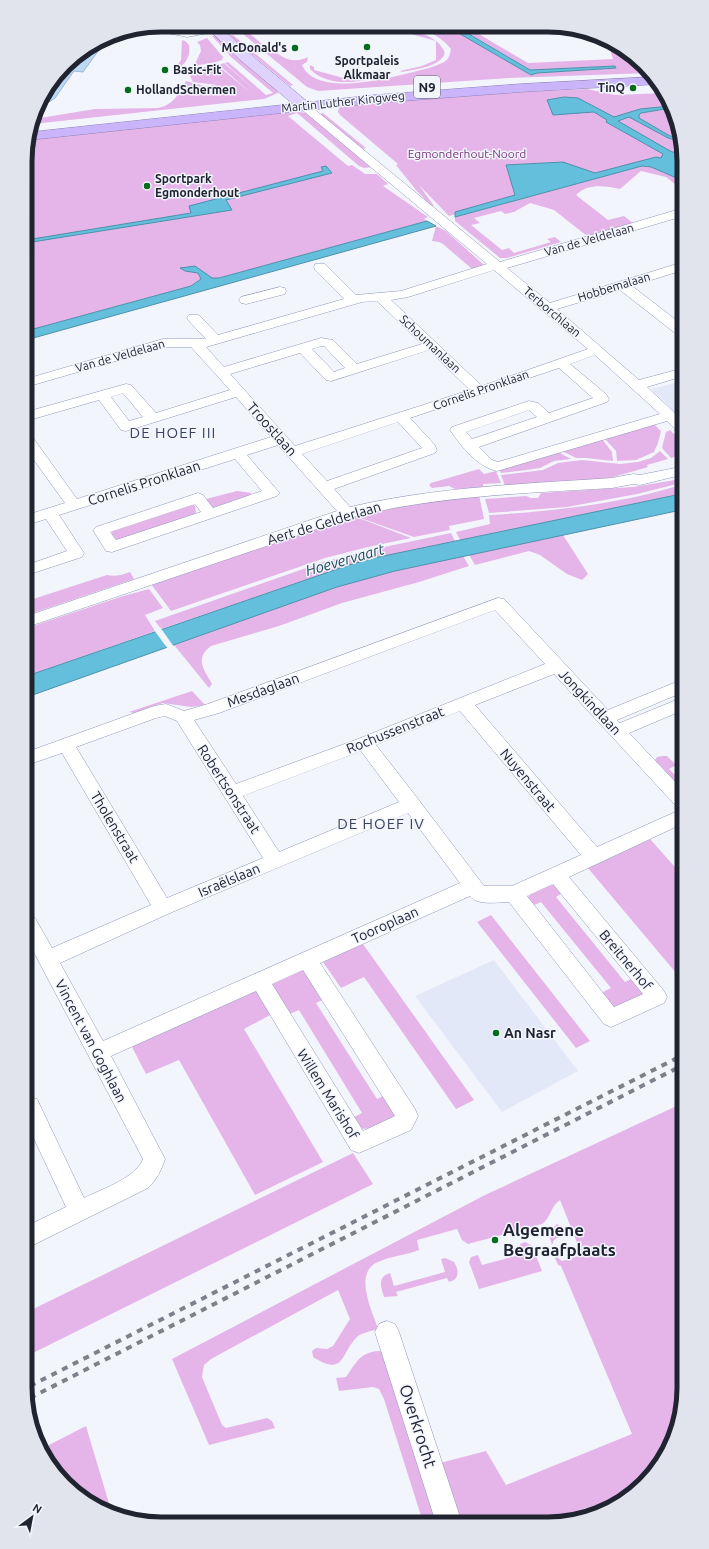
<svg xmlns="http://www.w3.org/2000/svg" width="709" height="1549" font-family="Ubuntu,sans-serif">
  <style>
    .built { fill: #e3e8f9 }
    .green { fill: #e5b5ea }
    .water { fill: #63bfdc; stroke: #4f90a9 }
    .pier { fill: #f3f5fd }
    .building { fill: #bbd8f4; stroke: #9bb7d2 }
    .lines { fill: none; stroke-linecap: round; stroke-linejoin: round }
    .minor-casing { stroke: #8e98b8; stroke-width: 1 }
    .major-casing { stroke: #8e82b4; stroke-width: 1 }
    .highway-casing { stroke: #8e82b4; stroke-width: 1 }
    .minor { fill: #fff; fill-rule: evenodd }
    .major { fill: #dfd3fd; fill-rule: evenodd }
    .highway { fill: #cab5fb; fill-rule: evenodd }
    .rail { stroke: #7e818c; stroke-width: 4; stroke-dasharray: 6 6; stroke-linecap: butt }
    .poi-dot { fill: #036d1c; stroke: #f3f5fd; stroke-width: 1.5 }
    .labels { text-anchor: middle; stroke-width: 3; stroke-linejoin: round; paint-order: stroke }
    .far-poi-label { font-size: 12px; font-weight: bold; fill: #202431; stroke: #f3f5fd; text-anchor: start }
    .far-street-label { font-size: 12px; fill: #202431; stroke: #f3f5fd }
    .far-park-label { font-size: 12px; fill: #75377c; stroke: #f3f5fd }
    .shield { fill: #f3f5fd; stroke: #5f636e; stroke-width: 1 }
    .shield-label { font-size: 13px; font-weight: bold; fill: #202431 }
    .street-label { font-size: 14px; fill: #202431; stroke: #f3f5fd }
    .poi-label { font-size: 14px; font-weight: bold; fill: #202431; stroke: #f3f5fd; text-anchor: start }
    .neighbourhood-label { font-size: 15px; letter-spacing: 1px; fill: #3b435f; stroke: #f3f5fd }
    .water-label { font-size: 15px; font-style: italic; fill: #204957; stroke: #f3f5fd }
    .near-poi-label { font-size: 17px; font-weight: bold; fill: #202431; stroke: #f3f5fd; text-anchor: start }
    .near-street-label { font-size: 17px; fill: #202431; stroke: #f3f5fd }
    .rim { fill: none; stroke: #202431; stroke-width: 5 }
  </style>
  <rect width="100%" height="100%" fill="#f3f5fd"/>
  <path class="built" d="M680,382V417L651,389Z
    M494,960L578,1071L502,1112L415,996Z"/>
  <path class="green" d="M232,25L241,26L263,45L266,44C279,55 290,66 308,57L307,62L302,65C316,97 384,79 409,73C420,70 433,68 444,62C449,59 450,54 451,49C427,19 395,32 363,26L448,27L531,75L537,73L616,68L615,66L530,70L458,27H467L528,63L613,59L611,53L612,46L638,59L650,73L509,78L318,91L307,87Z
    M393,29C410,30 434,33 443,49C445,52 445,54 443,57C434,68 415,69 402,72L400,71L422,66L436,60V41Z
    M233,35L293,85L290,86L255,57L226,36Z
    M212,36H216L277,90L278,93L264,99L33,124L34,119L95,109L158,108C174,105 178,94 186,81L204,86L217,85L193,82L189,74L193,69L217,65L251,93L219,65L224,63L257,92L225,63L228,62L266,95L273,93L231,57Z
    M207,38L223,57L222,60L216,62L194,66L201,51L200,45L197,42Z
    M182,40L185,41L189,45C191,57 185,66 174,70L181,60Z
    M310,65L314,67V70L351,80L394,74C368,80 331,91 310,69Z
    M587,89L615,95L665,93L679,126V152H672L661,158L613,169L449,216L419,185L434,206L432,207L416,190L396,165L398,164L340,115L338,112L339,108L342,105L479,94Z
    M292,111L307,113L373,167L364,168L359,166L297,113L288,116L348,166L352,165L365,174H377L388,184L383,186L428,217L424,219L427,221L219,278L199,280L191,286L26,331L25,152L29,139Z
    M323,113L366,148L360,150L317,115Z
    M642,166L651,167L679,179L680,188L666,177L641,171L620,189C605,186 588,183 576,195L608,220L624,216L634,224L587,236L554,210L530,203L514,212L505,214L501,211L474,218L480,223L471,225L502,250L509,248L514,253L551,242L547,239L555,237L561,242L507,258H500L455,221V217Z
    M436,226L446,231L484,265L472,269L443,244L439,242L432,241Z
    M654,424L661,431L658,443L654,452L636,460L617,461L616,451L605,439Z
    M670,430L676,436L674,437H677L680,440V455L671,458L662,448L666,432Z
    M602,439L612,452L613,461L586,458H576L562,451Z
    M660,451L668,459L647,465L648,467L603,480L505,486L501,475L543,470L558,463L582,460L620,464L638,462L651,458Z
    M558,452L571,459L554,461L540,468L527,470L501,473L499,470Z
    M479,469L484,474L496,471L501,483L483,484V488L455,489L449,486L432,488L429,485L431,483Z
    M681,479V483L637,494L567,507L489,513L485,499L526,496L531,498H538L541,493L633,487Z
    M681,485V494L460,540L456,532L490,524L489,515H491C555,511 619,504 681,485Z
    M237,491L252,493L248,496L212,508L206,499Z
    M479,495L484,519L449,526L450,530L414,537L352,515L367,511Z
    M192,504L195,506L196,512L194,515L121,539H114L111,536L113,529Z
    M351,515L411,538L368,547L325,558L171,611L151,584Z
    M451,533L455,541L349,565L161,629L155,621L323,562L370,550Z
    M563,535L588,574L582,580L567,574L540,555L529,551L475,565L469,555Z
    M463,556L469,566L419,582L342,603L279,626L211,646C194,659 204,669 212,684L209,688L174,645L337,587L395,571Z
    M130,572L134,579L27,615V601L107,575C115,577 122,575 130,572Z
    M149,589L163,608L145,615L155,631L27,676V628L120,597Z
    M192,691L205,705L191,707L163,703L134,713L129,712Z
    M663,756H667L676,765L669,769L682,782V792L654,762L657,757Z
    M650,839L682,875V980L587,867Z
    M549,885H558L564,892L556,897L625,982L635,977L644,995L624,1009L612,1007L599,994L611,988L541,902L530,907L526,902C530,890 538,888 549,885Z
    M491,915L590,1041L576,1048L477,922Z
    M363,944L474,1100L456,1109L364,977L341,988L323,962Z
    M306,965L327,998L316,1003L377,1099L388,1094L396,1114C393,1118 388,1120 383,1122C370,1129 360,1134 350,1119L362,1113L299,1010L287,1015L266,981Z
    M257,990L272,1014L244,1029L323,1162L255,1195L179,1060L146,1074L131,1045Z
    M683,1103L684,1397L674,1440L650,1477L632,1494L550,1519L458,1520L440,1463L486,1451L506,1485L632,1434L561,1266L558,1265L555,1258L557,1257L562,1261L582,1255L560,1200C550,1207 551,1218 542,1224L468,1244L462,1240L457,1229L417,1240L419,1250C406,1255 391,1256 378,1262C353,1272 372,1311 378,1329C372,1331 361,1333 357,1337C340,1354 345,1377 313,1357L312,1351L316,1348L327,1349L333,1346L350,1319L338,1290L211,1359L204,1365L202,1377L222,1425L226,1428L267,1418L272,1421L275,1428L209,1445L172,1359L485,1195Z
    M353,1153L373,1184L29,1355V1311Z
    M557,1224L563,1228L564,1232L554,1240L552,1245L548,1232Z
    M525,1242L532,1246L542,1271L479,1289L469,1262L471,1257L478,1255L482,1265L523,1254L520,1244Z
    M445,1258L454,1262C459,1270 460,1279 449,1282L447,1278L396,1292L398,1296L384,1297C381,1287 377,1277 390,1273L394,1286L445,1272L441,1259Z
    M378,1351L387,1352L440,1514L422,1519L384,1399L379,1389L373,1387L339,1391L336,1378L346,1377C356,1363 359,1353 378,1351Z
    M86,1426L111,1510L71,1490L48,1463L41,1449Z"/>
  <path class="water" d="M448,27H457L530,70L615,66L616,68L537,73L531,75Z
    M564,97L578,98L614,117L640,109L671,106V108L641,113L639,115V118L670,136L679,137V141L668,138L629,117L618,121L672,152H679V179L651,167L642,166L455,217V212L515,195L506,165L563,162L595,173L656,157L661,158L663,154L606,122L607,120L594,112L553,115L547,100Z
    M326,166L332,173L226,200L232,210L26,243V240L191,213L189,206L323,171L321,167Z
    M427,221L436,226L26,340V331L191,286L201,279L198,273L185,271L180,268L195,266L212,278H219Z
    M681,494V510L395,571L337,587L27,697V676L349,565L374,558Z"/>
  <path class="pier" d="M160,627L174,647L168,649L154,630Z"/>
  <path class="building" d="M109,36L83,72L74,71L55,98L36,111L39,101L71,59Z"/>
  <g class="lines">
    <g class="minor-casing">
      <path id="minor" d="M160,25L187,31L216,25L234,26L229,29L187,37L153,30L148,28Z
        M304,103L308,104L500,262L680,209V217L507,268L550,303L680,263V271L632,286L680,323V334L675,333L620,290L557,309L639,380L680,369V377L647,387L680,418V430L675,429L667,421L497,471C476,466 462,447 450,430L452,427L529,401L538,403L549,413L593,398L559,368L410,418L434,444L437,450L435,453L334,489L350,507C436,487 524,484 612,478L633,474L640,475L680,467L681,475L640,485L633,484L612,488C525,493 437,496 352,517L27,627V616L337,511L278,445L247,455L277,490L280,493L277,496L112,552L106,551L93,530L96,527L198,493L203,495L213,508L262,491L235,459L59,515L84,553L82,557L27,575V565L67,551L46,519L27,525V515L65,503L26,449V434L31,435L77,499L271,437L236,397L126,431L121,430L99,400L26,421V412L126,384L131,385L156,413L230,390L191,347H164L26,387V379L163,339H206L189,321L187,318L189,315H199L218,335L344,299L315,270L314,267L315,264H325L356,295L401,291L487,264L300,108L298,106ZM494,270L588,349L482,386L391,300L408,297ZM377,301L422,344L357,364L333,340L321,338L224,367L206,347L362,302ZM322,346H324L345,368L334,372L312,349ZM429,350L470,390L295,446L230,374L300,353L326,380L331,381ZM595,355L660,414L498,462L492,460L479,447L607,402L609,399L606,394L570,364ZM123,393L143,417L129,421L111,397ZM529,410L537,417L472,439L466,432ZM398,422L422,448L327,481L302,454ZM195,504L201,512L116,540L110,532Z
        M280,287L285,288L286,291L285,294L246,304L241,303L239,300L241,297Z
        M498,598L504,599L608,710L681,680V693L617,720L620,723L681,698V711L629,733L682,789V808L676,806L554,674L475,705L597,847L682,809V824L569,877L664,991L667,997L664,1003L618,1024L611,1027L604,1024L509,902C498,902 477,906 470,896L320,963L415,1109L418,1116L411,1130L359,1153L351,1150L256,991L111,1056L165,1159C161,1171 157,1179 148,1188L29,1247V1225L66,1207L29,1128V1097L37,1099L84,1198C102,1189 136,1178 143,1159L28,941V915L35,918L52,948L151,905L62,753L27,765V752L154,706L166,704L184,711L208,704ZM495,610L545,664L358,739L236,784L194,720L219,713ZM460,711L581,855L512,886H484L418,799L376,745ZM165,716L177,721L263,858L167,898L76,747L156,718ZM361,751L399,802L279,852L243,796ZM408,813L460,883L103,1041L60,963L170,913ZM553,884L643,994L614,1007L527,896ZM303,970L395,1116L363,1131L272,984Z
        M387,1321L395,1324L399,1332L461,1520H435L375,1332L379,1324Z"/>
    </g>
    <g class="major-casing">
      <path id="major" d="M204,25H218L249,53L309,103L311,106L309,109H299L239,59Z"/>
    </g>
    <g class="highway-casing">
      <path id="highway" d="M654,77L660,84L520,92L375,103L29,140L31,132L375,95L520,84Z"/>
    </g>
    <use href="#minor" class="minor"/>
    <use href="#major" class="major"/>
    <use href="#highway" class="highway"/>
    <path class="rail" d="M30,1386L683,1055
      M30,1398L683,1065"/>
  </g>
  <g class="poi-dot">
    <circle cx="367" cy="47" r="4"/>
    <circle cx="295" cy="48" r="4"/>
    <circle cx="165" cy="70" r="4"/>
    <circle cx="633" cy="88" r="4"/>
    <circle cx="128" cy="90" r="4"/>
    <circle cx="147" cy="186" r="4"/>
    <circle cx="496" cy="1033" r="4"/>
    <circle cx="495" cy="1240" r="4"/>
  </g>
  <g class="labels">
    <g class="far-poi-label">
      <text x="287" y="52" text-anchor="end">McDonald's</text>
      <text x="367" y="65" text-anchor="middle">Sportpaleis<tspan x="367" dy="14">Alkmaar</tspan></text>
      <text x="173" y="74">Basic-Fit</text>
      <text x="625" y="92" text-anchor="end">TinQ</text>
      <text x="136" y="94">HollandSchermen</text>
      <text x="155" y="183">Sportpark<tspan x="155" dy="14">Egmonderhout</tspan></text>
    </g>
    <g class="far-street-label">
      <text transform="translate(343 102) rotate(-6)" y="4">Martin Luther Kingweg</text>
      <text transform="translate(589 240) rotate(-16)" y="4">Van de Veldelaan</text>
      <text transform="translate(614 287) rotate(-17)" y="4">Hobbemalaan</text>
      <text transform="translate(552 312) rotate(40)" y="4">Terborchlaan</text>
      <text transform="translate(430 344) rotate(43)" y="4">Schoumanlaan</text>
      <text transform="translate(120 356) rotate(-16)" y="4">Van de Veldelaan</text>
      <text transform="translate(481 390) rotate(-19)" y="4">Cornelis Pronklaan</text>
    </g>
    <g class="far-park-label">
      <text x="467" y="158">Egmonderhout-Noord</text>
    </g>
    <rect class="shield" x="414" y="76" width="26" height="22" rx="3"/>
    <g class="shield-label">
      <text x="427" y="92">N9</text>
    </g>
    <g class="street-label">
      <text transform="translate(272 429) rotate(48)" y="5">Troostlaan</text>
      <text transform="translate(144 483) rotate(-18)" y="5">Cornelis Pronklaan</text>
      <text transform="translate(324 523) rotate(-17)" y="5">Aert de Gelderlaan</text>
      <text transform="translate(263 690) rotate(-20)" y="5">Mesdaglaan</text>
      <text transform="translate(590 702) rotate(47)" y="5">Jongkindlaan</text>
      <text transform="translate(395 730) rotate(-22)" y="5">Rochussenstraat</text>
      <text transform="translate(528 780) rotate(50)" y="5">Nuyenstraat</text>
      <text transform="translate(229 789) rotate(57)" y="5">Robertsonstraat</text>
      <text transform="translate(115 827) rotate(59)" y="5">Tholenstraat</text>
      <text transform="translate(229 880) rotate(-23)" y="5">Israëlslaan</text>
      <text transform="translate(385 925) rotate(-24)" y="5">Tooroplaan</text>
      <text transform="translate(626 960) rotate(50)" y="5">Breitnerhof</text>
      <text transform="translate(91 1041) rotate(62)" y="5">Vincent van Goghlaan</text>
      <text transform="translate(328 1094) rotate(58)" y="5">Willem Marishof</text>
    </g>
    <g class="poi-label">
      <text x="504" y="1038">An Nasr</text>
    </g>
    <g class="neighbourhood-label">
      <text x="173" y="438">DE HOEF III</text>
      <text x="381" y="829">DE HOEF IV</text>
    </g>
    <g class="water-label">
      <text transform="translate(345 560) rotate(-16)" y="5">Hoevervaart</text>
    </g>
    <g class="near-poi-label">
      <text x="503" y="1236">Algemene<tspan x="503" dy="20">Begraafplaats</tspan></text>
    </g>
    <g class="near-street-label">
      <text transform="translate(418 1426) rotate(72)" y="6">Overkrocht</text>
    </g>
  </g>
  <path d="M0 0H709V1549H0ZM161 32H548A129 129 0 0 1 677 161V1388A129 129 0 0 1 548 1517H161A129 129 0 0 1 32 1388V161A129 129 0 0 1 161 32Z" fill="#e2e4ed" fill-rule="evenodd"/>
  <path class="rim" d="M161 32H548A129 129 0 0 1 677 161V1388A129 129 0 0 1 548 1517H161A129 129 0 0 1 32 1388V161A129 129 0 0 1 161 32Z"/>
  <g transform="translate(32 1517) rotate(32)" stroke="#f3f5fd" stroke-width="3" paint-order="stroke">
  <path d="M0-3L7 15L0 10L-7 15Z" fill="#202431"/>
  <text y="-6" font-size="11" font-weight="bold" text-anchor="middle" fill="#202431">N</text>
  </g>
</svg>
